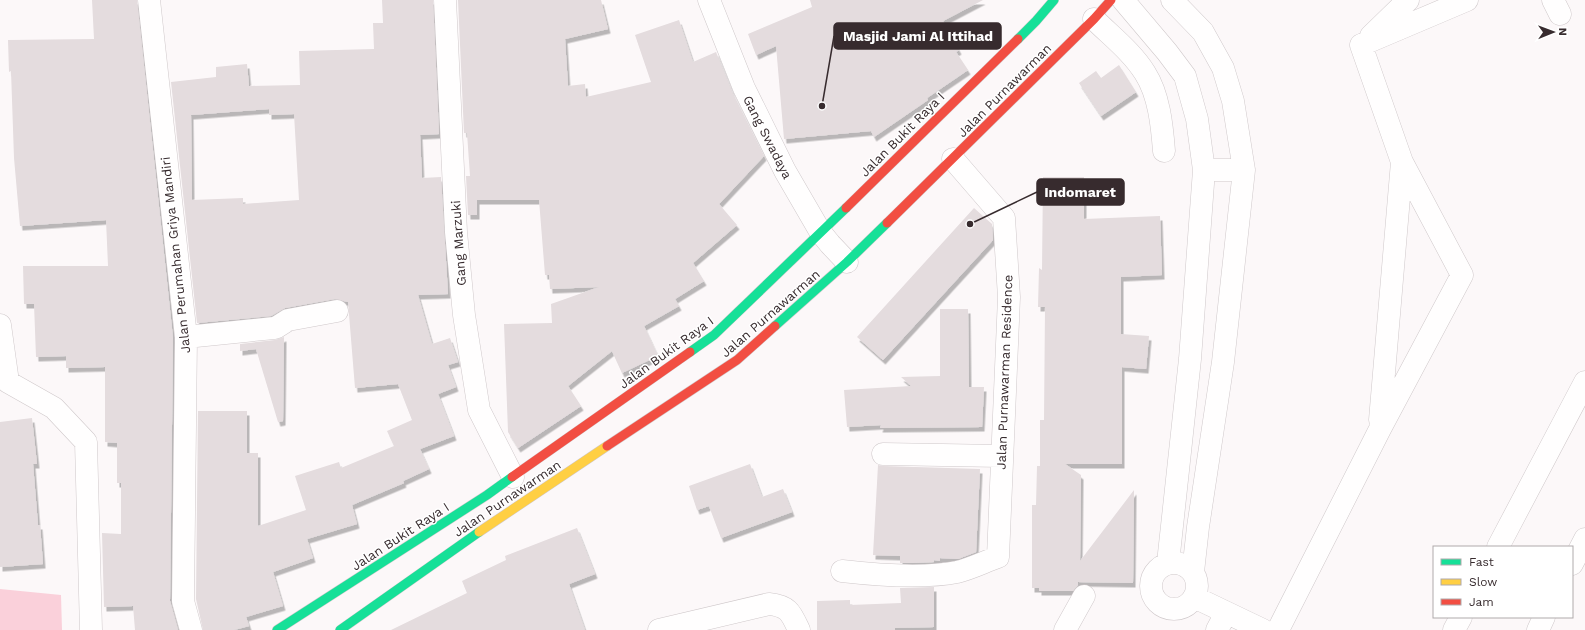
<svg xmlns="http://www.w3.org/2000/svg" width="1585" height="630" font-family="'Work Sans',sans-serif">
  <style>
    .green { fill: #fad0da }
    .building { fill: #e4dcde; fill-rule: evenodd; filter: url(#shadow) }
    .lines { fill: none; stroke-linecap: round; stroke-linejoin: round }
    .street-casing { stroke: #cfc8ca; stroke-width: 23 }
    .fast-casing { stroke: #cfc8ca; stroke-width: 10 }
    .slow-casing { stroke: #cfc8ca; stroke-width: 10 }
    .jam-casing { stroke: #cfc8ca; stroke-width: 10 }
    .street { stroke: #fffefe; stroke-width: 22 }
    .fast { stroke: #16e098; stroke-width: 9 }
    .slow { stroke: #ffcf43; stroke-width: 9 }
    .jam { stroke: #f24e42; stroke-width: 9 }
    .labels { text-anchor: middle; stroke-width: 3; stroke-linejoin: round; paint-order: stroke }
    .street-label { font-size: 13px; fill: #372b2e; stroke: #fff }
    .leader { fill: none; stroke: #372b2e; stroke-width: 1.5 }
    .callout-dot { fill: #372b2e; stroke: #fff; stroke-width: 1.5 }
    .callout { fill: #372b2e; stroke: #372b2e; stroke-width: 1.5 }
    .callout-label { font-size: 14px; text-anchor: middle; font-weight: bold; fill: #fff }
  </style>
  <defs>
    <filter id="shadow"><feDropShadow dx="2.5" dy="4.5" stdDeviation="0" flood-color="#0004"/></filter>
  </defs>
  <rect width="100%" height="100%" fill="#fcf8f9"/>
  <path class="green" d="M0,589L61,595L62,630H0Z"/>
  <path class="building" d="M92,0H137L173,338L170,601L178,630H135L133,606L104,607L102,533L121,534V483H117V443L105,442V367L66,368V356L36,357L34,304H24L23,266H108L106,220L20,226L14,158L11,71L9,72L8,40L94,39Z
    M382,0H433L439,134L420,135L422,178L441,177L448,294L418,295L432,344L450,338L458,362L448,365L456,387L438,394L454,436L420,449L429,469L403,481L404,483L352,505L357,524L307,539L313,558L273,572L283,606L246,617L249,626L234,630H203L196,599L198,411H247V453H258V526L306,510L295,476L339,462L341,468L394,446L387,431L412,420L398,384L355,388L348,302L335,299L285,308L271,316L197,323L171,82L216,77V67L247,64L249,86L300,85L299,51L374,49L373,23H383ZM269,109V115L294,114L299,200L243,204V198L192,200L191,115Z
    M458,0H601L608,29L565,39L568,86L585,84L586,97L651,82L635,35L679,20L693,62L716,52L733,94L764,156L719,204L737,225L693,263L704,281L675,299L679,306L644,326L658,356L622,373L612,351L568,386L581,406L518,448L508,432L504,324L552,323L551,304L599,287L550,289L549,275H545L539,200H477V215H468L466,176H470L467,133H464Z
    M810,0H983L943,21L959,50L956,52L968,70L927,98L928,100L874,137L871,131L784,139L776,46L756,55L748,34L812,7Z
    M1119,65L1136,92L1101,116L1079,83L1096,71L1101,78Z
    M1043,177H1084V219L1160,216L1162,275L1121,277V334L1149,336L1146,369L1122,367V464H1065L1081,475L1080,561L1134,490L1133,583L1078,582V585L1073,591H1039V588H1032V505H1036L1037,466H1040V420H1044L1045,307H1038L1039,268L1042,270Z
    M974,208L992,224L993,240L883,360L857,337Z
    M940,309H968L969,387H984L982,427L880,428L881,425L847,427L844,390L911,386L901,377L940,376Z
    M284,337L283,421L278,422L256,349L240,351V344L275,340Z
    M32,418L37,464H33L38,525H40L43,564L0,567V422Z
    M750,464L762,497L783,489L792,512L721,538L709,506L697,510L689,486Z
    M878,465L883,466L980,469L976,552L958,559L940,558V561L934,560V562L914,563H900V556L873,555Z
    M577,528L595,574L569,584L585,630H391L467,593L462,581L506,560L505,556Z
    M934,587V627L895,628V630H817V601L850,600V605L901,603L900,588Z"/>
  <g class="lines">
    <g class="street-casing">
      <path id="street" d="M149,0L186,337L183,601L191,630
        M445,0L456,232L464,315L479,410L513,477
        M709,0L744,88L785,171L821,233L830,244L847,262
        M1123,0L1167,52L1185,76L1197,119L1204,170L1190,359L1168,563
        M1172,0L1203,32L1223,68L1233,101L1244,170L1223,362L1198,527L1193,572
        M1553,0L1560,14
        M1094,19C1111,36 1132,52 1145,73C1159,95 1162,125 1164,151
        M1371,36L1408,0
        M1361,45L1467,0
        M1204,170H1244
        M0,325L8,382L54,408L86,442L91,630
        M186,337L274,328L277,327L288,320L337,311
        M1380,420L1402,162
        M883,454L1001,456
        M1498,547L1585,382
        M1151 586a23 23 0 1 1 46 0a23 23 0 1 1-46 0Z
        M1572,564L1585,539
        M842,571C877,575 922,579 957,572C970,569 984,562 998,557L1009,297L1004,218L953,159
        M1194,597L1263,630
        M659,630L769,604C789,606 791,613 799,630
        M1065,630L1084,596
        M1217,630L1226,613
        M1278,630L1380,429L1462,275L1402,162L1361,45
        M1454,630L1461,617
        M1538,630L1544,617"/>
    </g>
    <g class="fast-casing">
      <path id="fast" d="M1018,39L1036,21L1054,0
        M775,326L847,262L887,223
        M690,352L714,335L846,208
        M277,630L487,495L512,477
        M340,630L479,532"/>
    </g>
    <g class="slow-casing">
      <path id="slow" d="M479,532L607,446"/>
    </g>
    <g class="jam-casing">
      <path id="jam" d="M846,208L1018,39
        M887,223L1094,19L1111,0
        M607,446L737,360L775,326
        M512,477L690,352"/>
    </g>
    <use href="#street" class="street"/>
    <use href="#fast" class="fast"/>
    <use href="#slow" class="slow"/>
    <use href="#jam" class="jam"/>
  </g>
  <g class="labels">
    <g class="street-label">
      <text transform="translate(1004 90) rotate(-45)" y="5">Jalan Purnawarman</text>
      <text transform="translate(902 134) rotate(-45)" y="5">Jalan Bukit Raya I</text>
      <text transform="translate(768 137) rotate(63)" y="5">Gang Swadaya</text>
      <text transform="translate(458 243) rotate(-94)" y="5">Gang Marzuki</text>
      <text transform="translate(175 255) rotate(-96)" y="5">Jalan Perumahan Griya Mandiri</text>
      <text transform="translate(770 313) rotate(-41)" y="5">Jalan Purnawarman</text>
      <text transform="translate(666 352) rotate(-36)" y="5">Jalan Bukit Raya I</text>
      <text transform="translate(1004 372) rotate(-88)" y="5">Jalan Purnawarman Residence</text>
      <text transform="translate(507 498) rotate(-34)" y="5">Jalan Purnawarman</text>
      <text transform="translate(400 536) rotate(-33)" y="5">Jalan Bukit Raya I</text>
    </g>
  </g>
  <path class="leader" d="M822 106L834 36M970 224L1037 192"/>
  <g class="callout-dot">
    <circle cx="822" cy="106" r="4"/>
    <circle cx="970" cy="224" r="4"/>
  </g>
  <g class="callout">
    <rect x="834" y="23" width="167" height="26" rx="4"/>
    <rect x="1037" y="179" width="87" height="26" rx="4"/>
  </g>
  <g class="callout-label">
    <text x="918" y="41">Masjid Jami Al Ittihad</text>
    <text x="1080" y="197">Indomaret</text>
  </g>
  <rect x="1433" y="546" width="140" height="72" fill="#ffffff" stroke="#afaaab"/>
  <rect x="1441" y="559" width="20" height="6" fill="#16e098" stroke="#afaaab"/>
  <text x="1469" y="566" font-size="12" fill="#372b2e">Fast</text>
  <rect x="1441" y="579" width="20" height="6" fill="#ffcf43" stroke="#afaaab"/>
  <text x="1469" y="586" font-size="12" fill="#372b2e">Slow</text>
  <rect x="1441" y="599" width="20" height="6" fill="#f24e42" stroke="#afaaab"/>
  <text x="1469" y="606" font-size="12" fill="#372b2e">Jam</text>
  <g transform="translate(1553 32) rotate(89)" stroke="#ffffff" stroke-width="3" paint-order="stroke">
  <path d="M0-3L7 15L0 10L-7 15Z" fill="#372b2e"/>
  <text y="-6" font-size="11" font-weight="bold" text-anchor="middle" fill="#372b2e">N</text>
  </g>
</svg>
